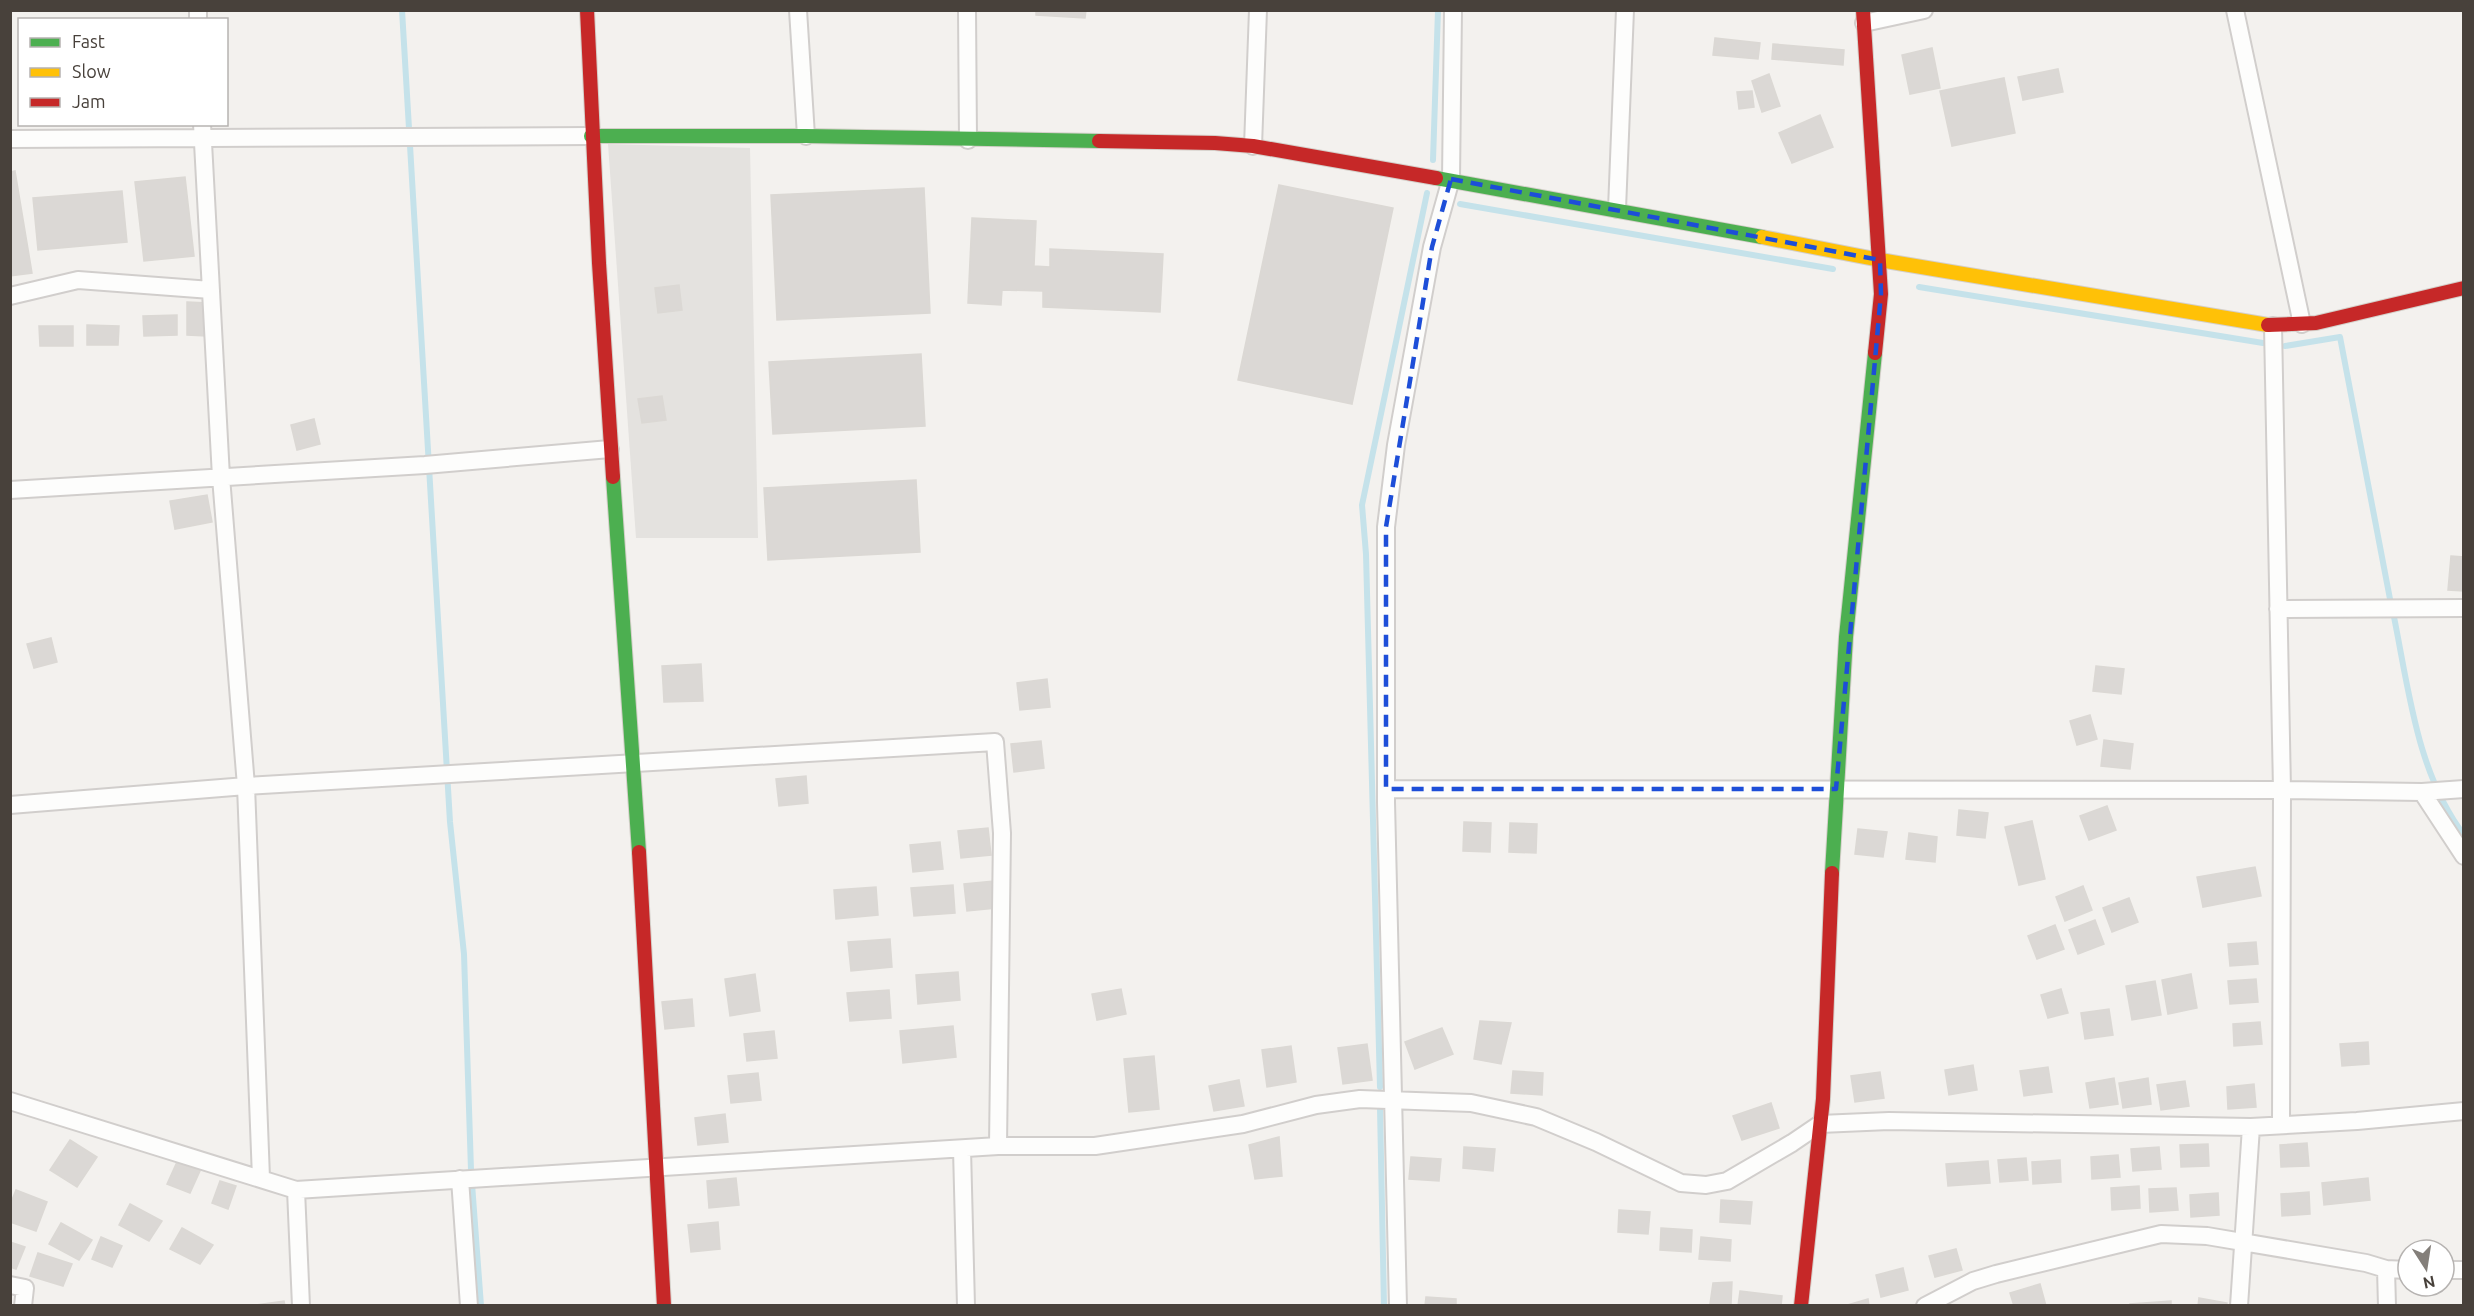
<svg xmlns="http://www.w3.org/2000/svg" width="2474" height="1316" font-family="Ubuntu,sans-serif">
  <style>
    .parking { fill: #e4e2df }
    .lines { fill: none; stroke-linecap: round; stroke-linejoin: round }
    .stream { stroke: #c5e2ea; stroke-width: 6 }
    .building { fill: #dbd8d5; stroke: #dbd8d4; stroke-width: 1.5 }
    .street-casing { stroke: #d1cecc; stroke-width: 20 }
    .fast-casing { stroke: #d4cfc9; stroke-width: 16 }
    .slow-casing { stroke: #d4cfc9; stroke-width: 16 }
    .jam-casing { stroke: #d4cfc9; stroke-width: 16 }
    .street { stroke: #fdfdfc; stroke-width: 16 }
    .fast { stroke: #4caf50; stroke-width: 14 }
    .slow { stroke: #ffc107; stroke-width: 14 }
    .jam { stroke: #c62828; stroke-width: 14 }
    .marked { fill: none; stroke: #1d4ed8; stroke-width: 4.5; stroke-dasharray: 12 8; stroke-linejoin: round }
  </style>
  <rect width="100%" height="100%" fill="#f3f1ee"/>
  <path class="parking" d="M608,144L750,148L758,538H636Z"/>
  <g class="lines">
    <path class="stream" d="M402,10L450,822L464,954L471,1170L481,1306
      M1433,160L1438,10
      M1460,204L1833,269
      M1919,287L2263,343
      M2285,346L2340,337L2390,599
      M2394,617C2409,691 2417,773 2464,835
      M1380,1087L1366,554L1362,505L1427,193
      M1380,1108L1384,1306"/>
  </g>
  <path class="building" d="M1036,10H1086L1085,18L1036,15Z
    M1715,38L1760,43L1758,59L1713,55Z
    M1773,44L1844,50L1843,65L1772,59Z
    M1932,48L1940,88L1910,94L1902,55Z
    M2058,69L2063,92L2023,100L2018,77Z
    M1769,74L1780,106L1762,112L1752,81Z
    M2004,78L2015,133L1952,146L1940,91Z
    M1752,91L1754,107L1739,109L1737,92Z
    M1820,115L1833,147L1792,163L1779,133Z
    M15,171L32,273L10,276V172Z
    M185,177L194,256L144,261L135,182Z
    M1279,185L1393,208L1352,404L1238,380Z
    M924,188L930,313L777,320L771,195Z
    M122,191L127,242L38,250L33,198Z
    M972,218L1036,221L1034,266L1050,267V249L1163,254L1160,312L1043,307V291L1002,290L1001,305L968,303Z
    M679,285L682,310L658,313L655,288Z
    M187,302L208,303L207,336L187,335Z
    M177,315V335L144,336L143,316Z
    M87,325L119,326L118,345H87Z
    M39,326H73V346H40Z
    M921,354L925,426L773,434L769,362Z
    M662,396L666,420L642,423L638,399Z
    M314,419L320,444L297,450L291,425Z
    M916,480L920,552L768,560L764,488Z
    M207,495L212,522L175,529L170,501Z
    M2451,556L2464,557V591L2448,590Z
    M51,638L57,662L34,668L27,644Z
    M701,664L703,701L664,702L662,666Z
    M2096,666L2124,669L2121,694L2093,691Z
    M1047,679L1050,707L1020,710L1017,683Z
    M2090,715L2097,739L2077,745L2070,721Z
    M2104,740L2133,744L2130,769L2101,766Z
    M1041,741L1044,768L1014,772L1011,744Z
    M806,776L808,803L779,806L776,779Z
    M2107,806L2116,830L2089,840L2080,816Z
    M1959,810L1988,813L1985,838L1957,835Z
    M2032,821L2045,879L2019,885L2005,827Z
    M1464,822L1491,823L1490,852L1463,851Z
    M1510,823L1537,824L1536,853L1509,852Z
    M988,828L991,855L961,858L958,831Z
    M1858,829L1887,832L1883,857L1855,854Z
    M1909,833L1937,837L1935,862L1906,859Z
    M940,842L943,869L913,872L910,845Z
    M2255,867L2261,896L2203,907L2197,877Z
    M994,881L996,908L967,911L964,884Z
    M953,885L955,913L914,916L911,888Z
    M2083,886L2092,910L2065,921L2056,897Z
    M876,887L878,915L836,919L834,890Z
    M2129,898L2138,922L2112,932L2103,908Z
    M2095,920L2104,944L2078,954L2069,930Z
    M2055,925L2064,949L2037,959L2028,936Z
    M890,939L892,967L851,971L848,942Z
    M2256,942L2258,964L2230,966L2228,944Z
    M958,972L960,1000L918,1004L916,975Z
    M755,974L760,1011L730,1016L725,979Z
    M2191,974L2197,1008L2168,1014L2162,980Z
    M2256,979L2258,1002L2230,1004L2228,981Z
    M2155,981L2161,1015L2132,1020L2126,986Z
    M1121,989L1126,1014L1097,1020L1092,994Z
    M2061,989L2068,1013L2048,1018L2041,995Z
    M889,990L891,1018L850,1021L847,993Z
    M692,999L694,1026L665,1029L662,1002Z
    M2109,1009L2113,1035L2085,1039L2081,1013Z
    M1480,1021L1511,1023L1501,1064L1474,1059Z
    M2260,1022L2262,1044L2234,1046L2233,1024Z
    M953,1026L956,1057L903,1063L900,1031Z
    M1442,1028L1453,1054L1415,1069L1405,1042Z
    M774,1031L777,1058L747,1061L744,1034Z
    M2368,1042L2369,1064L2342,1066L2340,1044Z
    M1367,1044L1372,1080L1343,1084L1338,1048Z
    M1291,1046L1296,1082L1267,1087L1262,1050Z
    M1154,1056L1159,1109L1129,1112L1124,1059Z
    M1973,1065L1977,1090L1949,1095L1945,1070Z
    M2048,1067L2052,1092L2024,1096L2020,1071Z
    M1513,1071L1543,1073L1542,1095L1511,1093Z
    M1880,1072L1884,1098L1855,1102L1851,1076Z
    M758,1073L761,1100L731,1103L728,1076Z
    M2114,1078L2118,1104L2090,1108L2086,1083Z
    M2148,1078L2151,1104L2123,1108L2119,1083Z
    M1239,1080L1244,1106L1214,1111L1209,1086Z
    M2185,1081L2189,1106L2161,1110L2157,1085Z
    M2254,1084L2256,1107L2228,1109L2227,1087Z
    M1771,1103L1779,1128L1742,1140L1733,1116Z
    M725,1114L728,1142L698,1145L695,1118Z
    M1279,1137L1282,1176L1255,1179L1249,1145Z
    M70,1140L97,1157L77,1187L50,1170Z
    M2307,1143L2309,1166L2281,1167L2280,1145Z
    M2208,1144L2209,1166L2181,1167L2180,1145Z
    M1464,1147L1495,1149L1493,1171L1463,1168Z
    M2159,1147L2161,1169L2133,1171L2131,1149Z
    M2118,1155L2120,1177L2092,1179L2091,1157Z
    M1411,1157L1441,1159L1439,1181L1409,1179Z
    M2026,1158L2028,1180L2000,1182L1998,1160Z
    M2060,1160L2061,1182L2033,1184L2032,1162Z
    M1988,1161L1990,1183L1948,1186L1946,1164Z
    M177,1162L200,1171L190,1193L167,1184Z
    M736,1178L739,1205L709,1208L707,1181Z
    M2368,1178L2370,1200L2324,1205L2322,1183Z
    M220,1181L236,1186L228,1209L212,1203Z
    M2139,1186L2140,1208L2112,1210L2111,1188Z
    M2176,1188L2178,1210L2150,1212L2149,1189Z
    M16,1190L47,1202L36,1231L10,1222V1205Z
    M2309,1192L2310,1214L2282,1216L2281,1194Z
    M2218,1193L2219,1215L2191,1217L2190,1195Z
    M1721,1200L1752,1202L1750,1224L1720,1222Z
    M130,1204L162,1221L149,1241L119,1225Z
    M1619,1210L1650,1212L1648,1234L1618,1232Z
    M718,1222L720,1249L691,1252L688,1225Z
    M61,1223L92,1240L79,1260L49,1244Z
    M182,1228L213,1245L200,1264L170,1249Z
    M1661,1228L1692,1230L1691,1252L1660,1250Z
    M101,1237L122,1246L112,1267L92,1259Z
    M1701,1237L1731,1240L1730,1261L1699,1259Z
    M10,1242L25,1247L16,1269L10,1267Z
    M1956,1249L1962,1270L1935,1277L1929,1256Z
    M38,1253L72,1264L63,1286L30,1276Z
    M1903,1268L1908,1290L1881,1297L1876,1275Z
    M1732,1282L1731,1304H1710L1713,1283Z
    M2040,1284L2046,1306H2014L2010,1293Z
    M1740,1291L1782,1296L1781,1306H1738Z
    M1426,1297L1456,1299V1306H1425Z
    M2199,1298L2227,1303L2226,1306H2198Z
    M1868,1299L1869,1306H1844Z
    M284,1301L285,1306H249Z
    M2171,1301V1306H2130V1304Z"/>
  <g class="lines">
    <g class="street-casing">
      <path id="street" d="M198,10V20
        M798,10L806,136
        M967,10L968,140
        M2235,10L2302,324
        M1864,23L1924,10
        M202,124L221,477L246,786L261,1178
        M10,139L591,136
        M1253,146L1258,10
        M1617,209L1625,10
        M10,296L78,280L211,290
        M2273,326L2282,790L2281,1125
        M10,490L425,465L610,449
        M2278,609L2464,608
        M1386,789L2282,790L2422,792L2464,789
        M2422,792L2464,856
        M10,805L246,786L995,742L1002,833L998,1146
        M10,1101L296,1190L998,1146H1095L1243,1124L1316,1105L1360,1099L1471,1103L1536,1117L1596,1142L1681,1183L1706,1185L1727,1181L1792,1143L1820,1124L1889,1121L2251,1127L2357,1121L2464,1111
        M962,1149L966,1306
        M460,1179L469,1306
        M296,1190L301,1306
        M2386,1269L2387,1306
        M2444,1270H2464
        M10,1285L25,1288L23,1306
        M1398,1306L1386,802V527L1396,445L1432,247L1451,179L1453,10
        M1925,1306L1973,1281L1996,1274L2161,1234L2207,1236L2366,1263L2386,1269L2408,1270
        M2239,1306L2251,1127"/>
    </g>
    <g class="fast-casing">
      <path id="fast" d="M591,136H806L1099,141
        M1436,178L1762,237
        M613,477L639,852
        M1832,873L1846,637L1875,353"/>
    </g>
    <g class="slow-casing">
      <path id="slow" d="M1762,237L1880,260L2268,325"/>
    </g>
    <g class="jam-casing">
      <path id="jam" d="M587,10L599,263L613,477
        M1863,10L1881,294L1875,353
        M1099,141L1215,143L1253,146L1436,178
        M2268,325L2316,323L2464,288
        M639,852L664,1306
        M1801,1306L1823,1099L1832,873"/>
    </g>
    <use href="#street" class="street"/>
    <use href="#fast" class="fast"/>
    <use href="#slow" class="slow"/>
    <use href="#jam" class="jam"/>
  </g>
  <path class="marked" d="M1451,179L1880,260L1881,294L1836,789H1386V527L1432,247Z"/>
  <rect width="2474" height="1316" fill="none" stroke="#48413b" stroke-width="24"/>
  <rect x="18" y="18" width="210" height="108" fill="#ffffff" stroke="#b6b3b1" stroke-width="1.5"/>
  <rect x="30" y="38" width="30" height="9" fill="#4caf50" stroke="#b6b3b1" stroke-width="1.5"/>
  <text x="72" y="48" font-size="18" fill="#48413b">Fast</text>
  <rect x="30" y="68" width="30" height="9" fill="#ffc107" stroke="#b6b3b1" stroke-width="1.5"/>
  <text x="72" y="78" font-size="18" fill="#48413b">Slow</text>
  <rect x="30" y="98" width="30" height="9" fill="#c62828" stroke="#b6b3b1" stroke-width="1.5"/>
  <text x="72" y="108" font-size="18" fill="#48413b">Jam</text>
  <g transform="translate(2426 1268) rotate(168)"><circle r="28" fill="#ffffff" stroke="#b6b3b1" stroke-width="1.5"/>
  <path d="M0-4.5L10 22L0 15L-10 22Z" fill="#847f7a"/>
  <text y="-9" font-size="16" font-weight="bold" text-anchor="middle" fill="#48413b">N</text>
  </g>
</svg>
